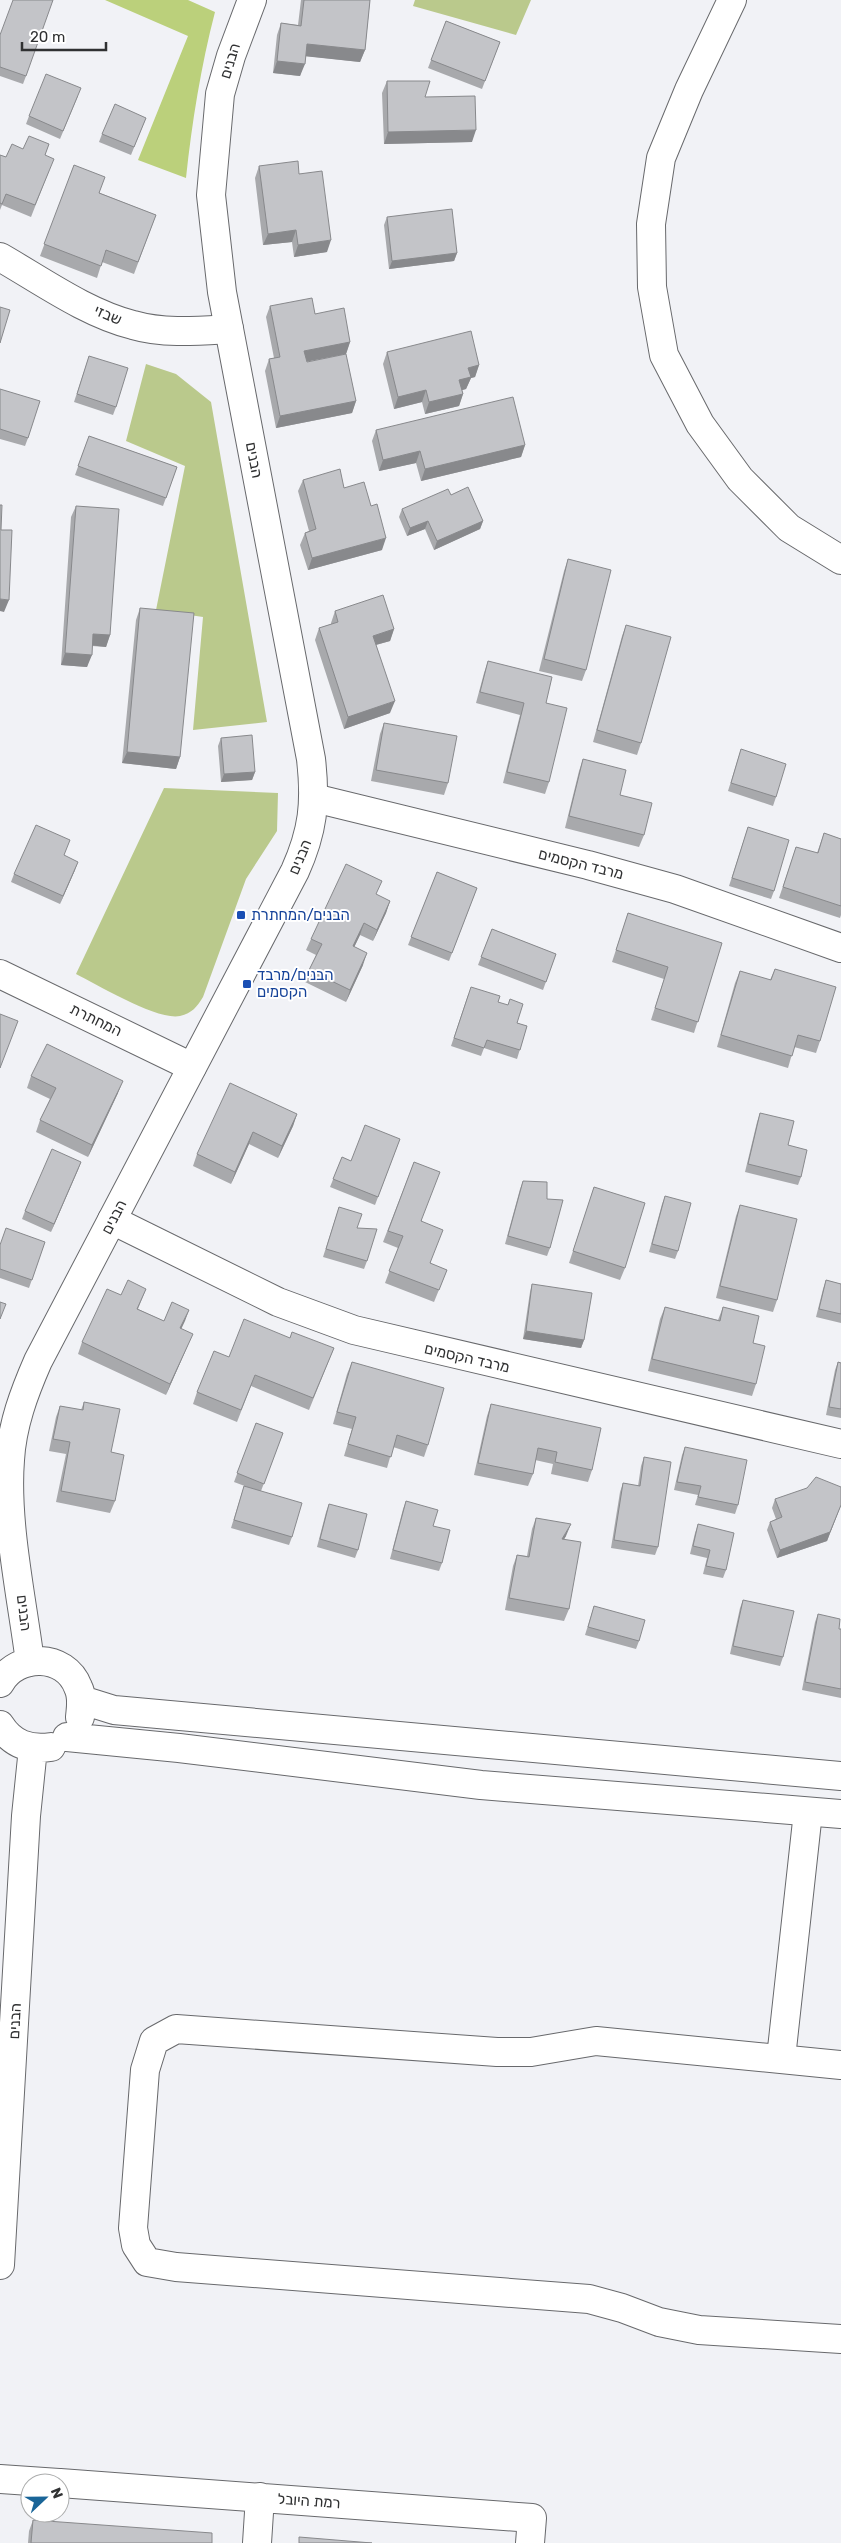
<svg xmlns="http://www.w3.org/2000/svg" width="841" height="2543" font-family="Rubik,'Noto Sans Hebrew',sans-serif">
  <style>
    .green { fill: #bac98c }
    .forest { fill: #bbd07b }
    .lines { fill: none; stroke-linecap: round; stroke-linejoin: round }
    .street-casing { stroke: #68696c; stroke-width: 30 }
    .secondary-casing { stroke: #68696c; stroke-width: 30 }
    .street { stroke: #fff; stroke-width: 28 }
    .secondary { stroke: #fff; stroke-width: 28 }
    .wall { fill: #a8a9ac }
    .shaded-wall { fill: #88898c }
    .building { fill: #c3c4c8; stroke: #88898c }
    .transit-dot { fill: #1a4fb4; stroke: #fff; stroke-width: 2 }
    .labels { text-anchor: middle; stroke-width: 4; stroke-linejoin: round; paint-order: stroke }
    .street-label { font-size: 15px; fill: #303132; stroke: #fff }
    .transit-label { font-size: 15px; fill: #164399; stroke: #fff; text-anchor: start }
  </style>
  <rect width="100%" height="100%" fill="#f1f2f6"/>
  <path class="green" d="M415,0H531L516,35L413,6Z
    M146,364L176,374L211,402L267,722L193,730L203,617L156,610L185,466L126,441Z
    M164,788L278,793L277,831L246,879L203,997C197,1007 192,1013 180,1016C158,1021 98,985 76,974Z"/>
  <path class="forest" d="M105,0H188L215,12C201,66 192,122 186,178L138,160L188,36Z"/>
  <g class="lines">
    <g class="street-casing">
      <path id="street" d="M732,0L689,90L661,158L651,224L652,287L664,355L700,424L740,479L789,528L841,560
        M0,257C42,281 86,313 133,325C164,334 197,331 229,329
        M314,798L588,865L675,889L841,948
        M0,974L192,1067
        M112,1220L278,1302L354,1330L841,1444
        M781,2058L808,1812
        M841,2065L596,2041L531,2052H497L176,2029L154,2041L145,2070L133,2228L136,2245L147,2262L176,2267L589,2299L622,2308L659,2322L699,2330L841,2339
        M0,2479L59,2483
        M60,2483L532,2518L530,2543
        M257,2543L260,2497"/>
    </g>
    <g class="secondary-casing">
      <path id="secondary" d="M30,1662C22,1599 5,1522 10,1460C12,1425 24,1393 38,1361L295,871C313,831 316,803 311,759L222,292L211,195L220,94L231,56L252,0
        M0,1683C17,1653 65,1653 78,1687C83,1697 81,1706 80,1717
        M82,1700L114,1710L841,1776
        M0,1725C12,1744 29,1750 51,1747
        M67,1737L179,1748L481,1785L841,1814
        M0,2265L26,1816L33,1748"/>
    </g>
    <use href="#street" class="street"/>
    <use href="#secondary" class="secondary"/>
  </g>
  <path class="wall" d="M301,0H370L365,50L360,62L306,56L300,76L273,73L277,35L281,23L298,25Z
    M446,21L500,42L482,89L428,68Z
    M0,35L26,76L23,84L0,76Z
    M387,81L425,97L472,142L384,144L382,93Z
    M78,96L60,139L26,124L29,116Z
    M146,118L131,155L99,142L102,134Z
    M49,144L45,155L49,171L31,217L2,205L0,210V155L6,157L23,149Z
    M74,165L100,193L156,215L134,274L102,262L97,278L40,256Z
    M259,166L299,174L327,252L294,257L292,242L263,245L255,178Z
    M387,217L457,253L454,261L389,269L384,225Z
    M270,306L315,314L350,342L346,354L306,361L356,401L352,413L276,428L265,371L269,359L274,358L266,317Z
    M387,352L479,365L475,377L471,378L466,389L462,390L463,394L459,406L425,414L422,402L394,409L383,364Z
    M89,356L116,407L113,415L74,402Z
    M0,389L28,438L25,446L0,439Z
    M376,430L525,445L521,457L421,481L416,463L379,471L372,441Z
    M89,436L177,467L163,506L75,475Z
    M303,480L344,488L382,550L308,570L300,545L305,533L309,531L298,491Z
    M451,495L483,521L480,529L434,550L425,529L407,536L399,517L402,509Z
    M76,506L110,635L106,647L92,646L87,667L61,665L71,517Z
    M568,559L586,670L582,681L539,671L564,571Z
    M140,608L180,757L176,769L122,763L136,620Z
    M335,611L394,629L390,641L376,645L390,713L344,729L315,640L319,628L331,624V623Z
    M626,625L641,743L637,755L593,742L622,636Z
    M488,661L546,703L549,782L545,794L503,783L520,715L476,703L484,673Z
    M384,723L448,783L444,795L371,781L380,734Z
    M221,738L255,772L252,780L221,782L218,746Z
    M741,749L776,797L773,806L728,791Z
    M583,759L620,795L644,835L639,847L565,828L579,771Z
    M748,827L774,891L771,899L729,886Z
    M824,833L841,839V915L840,918L779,898L796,847L817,853Z
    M64,855L75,870L60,904L11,882L14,874Z
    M437,872L477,888L449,961L408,945Z
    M377,895L390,901L386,913L373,941L360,935L354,947L363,965L346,1002L305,982L309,970L316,955L306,950L311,939Z
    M628,913L722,943L694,1033L651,1020L664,979L612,962Z
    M492,929L556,954L543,990L478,965Z
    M775,969L820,1041L816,1053L794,1047L788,1068L717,1047L735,983L740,971L770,980Z
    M468,995L498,1002L517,1023L527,1026L517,1059L484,1048L481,1056L451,1046Z
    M31,1076L118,1093L88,1157L36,1132L40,1120L50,1099L27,1088Z
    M760,1113L788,1145L801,1177L798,1185L745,1172L757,1122Z
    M297,1114L293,1126L278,1158L249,1144L231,1184L193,1166L197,1154Z
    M400,1139L375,1205L330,1187L342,1157L351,1161Z
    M81,1162L51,1232L22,1219L25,1211Z
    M414,1162L422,1221L431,1264L447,1270L434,1302L385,1283L398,1248L383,1242Z
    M523,1181L547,1199L550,1248L547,1256L505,1244L520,1189Z
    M594,1187L625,1268L620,1280L569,1263Z
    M665,1196L678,1251L675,1259L649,1252L662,1204Z
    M740,1205L777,1300L773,1312L716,1298L736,1216Z
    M339,1207L357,1228L367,1261L364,1269L323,1257Z
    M45,1242L29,1288L0,1278V1245Z
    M826,1280L841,1284V1323L816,1317L823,1289Z
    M532,1284L584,1340L581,1348L523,1339L530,1292Z
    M146,1289L138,1309L164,1321L189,1310L181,1328L188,1345L166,1395L78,1354L82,1342L121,1295Z
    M665,1307L718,1320L723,1307L753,1343L756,1384L752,1396L648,1371L660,1319Z
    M290,1338L334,1348L309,1410L251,1386L237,1422L193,1404L197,1392L229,1357Z
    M352,1362L428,1445L424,1457L393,1447L387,1468L344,1456L352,1429L333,1424L347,1374Z
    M838,1362L841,1363V1418L826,1415L835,1370Z
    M84,1402L111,1452L115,1501L110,1513L56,1502L66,1454L49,1451L56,1417L60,1406L81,1410Z
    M491,1404L592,1470L588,1482L551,1474L553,1464L535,1460L533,1474L528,1486L474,1475L487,1416Z
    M256,1423L283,1433L261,1491L292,1537L289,1545L231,1528L244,1486L250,1488L234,1482Z
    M685,1447L738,1505L735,1514L695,1505L698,1495L674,1490L682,1455Z
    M644,1457L658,1547L655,1555L611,1548L620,1492L623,1483L638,1486L641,1466Z
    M775,1499L841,1505L827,1541L777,1558L767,1530L770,1522L776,1519L772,1508Z
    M406,1501L433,1526L442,1563L439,1571L390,1559L403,1509Z
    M329,1504L358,1550L355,1558L317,1547L326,1512Z
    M536,1518L566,1536L564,1539L569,1609L564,1621L505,1610L513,1566L517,1555L527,1556L532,1529Z
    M698,1524L726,1570L723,1578L703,1574L707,1558L690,1554L695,1533Z
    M743,1600L783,1657L780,1666L730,1654L740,1608Z
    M594,1606L639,1641L636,1649L585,1635Z
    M818,1614L839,1629H841V1698L802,1690L815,1622Z
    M33,2520L212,2543H28L29,2531Z"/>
  <path class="shaded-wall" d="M307,44L365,50L360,62L303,56Z
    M277,61L305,64L300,76L273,73Z
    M476,130L472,142L384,144L388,132Z
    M296,230L292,242L263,245L268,234Z
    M331,240L327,252L294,257L298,245Z
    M457,253L454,261L389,269L392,261Z
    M350,342L346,354L300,363L304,351Z
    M479,365L475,377L471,378L466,389L455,392L459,380L468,368Z
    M426,390L422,402L394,409L398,397Z
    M463,394L459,406L425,414L429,402Z
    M356,401L352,413L276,428L280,416Z
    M525,445L521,457L421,481L425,469Z
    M420,451L416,463L379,471L383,460Z
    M428,521L425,529L407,536L410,528Z
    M483,521L480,529L434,550L437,541Z
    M386,538L382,550L308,570L312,558Z
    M0,599L9,600L4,612L0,611Z
    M394,629L390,641L368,647L373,636Z
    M93,634L110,635L106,647L89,645Z
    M65,653L92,655L87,667L61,665Z
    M395,701L390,713L344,729L348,717Z
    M127,752L180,757L176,769L122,763Z
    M255,772L252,780L221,782L224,774Z
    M78,862L75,870L60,904L63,896Z
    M390,901L386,913L373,941L377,930Z
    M364,923L360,935L349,958L353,946Z
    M367,953L363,965L346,1002L350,990Z
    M123,1081L118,1093L88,1157L92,1145Z
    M297,1114L293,1126L278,1158L282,1146Z
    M253,1132L249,1144L231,1184L235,1172Z
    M81,1162L78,1170L51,1232L54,1224Z
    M189,1310L185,1321L176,1340L180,1328Z
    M526,1331L584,1340L581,1348L523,1339Z
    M193,1334L188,1345L166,1395L170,1384Z
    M841,1505L827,1541L777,1558L780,1550Z
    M571,1524L566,1536L557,1551L562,1539Z"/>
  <path class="building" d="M13,0H53L26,76L0,67V35Z
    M304,0H370L365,50L307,44L305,64L277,61L281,23L301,26Z
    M446,21L500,42L485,81L431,60Z
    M46,74L81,88L63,131L29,116Z
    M387,81H430L425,97L475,96L476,130L388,132Z
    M115,104L146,118L134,147L102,134Z
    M29,136L49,144L45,155L54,159L35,205L6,194L2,204L0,203V155L6,157L12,144L23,149Z
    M298,161L299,174L322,171L331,240L298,245L296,230L268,234L259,166Z
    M74,165L105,177L99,193L156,215L138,262L106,250L101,266L44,244Z
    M452,209L457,253L392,261L387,217Z
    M312,298L315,314L344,308L350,342L304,351L307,362L346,354L356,401L280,416L269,359L280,357L270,306Z
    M0,307L10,310L0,343Z
    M471,331L479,365L468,368L471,377L459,380L463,394L429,402L426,390L398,397L387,352Z
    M89,356L128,368L116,407L77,394Z
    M0,389L40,401L28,438L0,429Z
    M513,397L525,445L425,469L420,451L383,460L376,430Z
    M89,436L177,467L166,498L78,466Z
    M340,469L344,488L364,482L371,506L377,504L386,538L312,558L305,533L316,529L303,480Z
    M468,487L483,521L437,541L428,521L410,528L402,509L448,489L451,495Z
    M0,505H2L1,530H12L9,600L0,599Z
    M76,506L119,509L110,635L93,634L92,655L65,653Z
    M568,559L611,570L586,670L544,659Z
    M383,595L394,629L373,636L395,701L348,717L319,628L338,622L335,611Z
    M140,608L194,613L180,757L127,752Z
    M626,625L671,637L641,743L597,730Z
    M488,661L552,677L546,703L567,708L549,782L507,772L524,703L480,692Z
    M384,723L457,736L448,783L376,770Z
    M252,735L255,772L224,774L221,738Z
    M741,749L786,764L776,797L731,783Z
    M583,759L626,770L620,795L652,803L644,835L569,816Z
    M36,825L70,840L64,855L78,862L63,896L14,874Z
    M748,827L789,840L774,891L732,878Z
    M824,833L841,839V906L783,887L796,847L818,853Z
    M346,864L382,881L376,894L390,901L377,930L364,923L353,946L367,953L350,990L309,970L322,944L311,939Z
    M437,872L477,888L452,953L411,937Z
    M628,913L722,943L698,1022L655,1008L668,967L616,950Z
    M492,929L556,954L546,982L481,957Z
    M775,969L836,987L820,1041L798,1035L792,1056L721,1035L740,971L771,980Z
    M471,987L500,996L498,1002L508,1005L510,999L523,1004L517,1023L527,1026L520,1050L487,1040L484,1048L454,1038Z
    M0,1014L18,1021L0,1068Z
    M47,1044L123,1081L92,1145L40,1120L56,1088L31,1076Z
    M230,1083L297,1114L282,1146L253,1132L235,1172L197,1154Z
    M760,1113L794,1121L788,1145L807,1150L801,1177L748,1164Z
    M365,1125L400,1139L378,1197L333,1179L342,1157L351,1161Z
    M52,1149L81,1162L54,1224L25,1211Z
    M414,1162L440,1172L421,1221L443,1230L430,1263L447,1270L439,1290L389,1271L403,1236L388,1231Z
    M523,1181L547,1182V1199L563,1200L550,1248L508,1236Z
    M594,1187L645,1203L625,1268L573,1251Z
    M665,1196L691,1203L678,1251L652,1244Z
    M740,1205L797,1219L777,1300L720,1286Z
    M339,1207L362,1214L357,1228L377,1229L367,1261L326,1249Z
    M6,1228L45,1242L32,1280L0,1269V1245Z
    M128,1280L146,1289L137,1309L164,1321L172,1302L189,1310L180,1328L193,1334L170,1384L82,1342L107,1289L121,1295Z
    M826,1280L841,1284V1314L819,1309Z
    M532,1284L592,1293L584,1340L526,1331Z
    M0,1302L6,1304L0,1319Z
    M665,1307L720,1321L723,1307L759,1316L753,1343L765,1346L756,1384L652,1359Z
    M244,1319L290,1338L292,1332L334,1348L313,1398L255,1375L241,1410L197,1392L214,1351L229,1357Z
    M352,1362L444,1388L428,1445L397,1435L391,1457L348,1444L356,1417L337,1412Z
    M838,1362L841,1363V1409L829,1407Z
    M84,1402L120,1409L111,1452L124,1455L115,1501L61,1491L70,1442L53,1439L60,1406L83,1410Z
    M491,1404L601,1428L592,1470L555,1462L557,1452L538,1448L533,1474L478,1463Z
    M256,1423L283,1433L264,1484L237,1473Z
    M685,1447L747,1460L738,1505L698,1497L701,1486L677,1482Z
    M644,1457L671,1462L658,1547L614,1540L623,1483L640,1486Z
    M816,1477L841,1487V1505L830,1532L780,1550L770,1522L782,1517L775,1499L807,1488Z
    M244,1486L302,1503L292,1537L234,1520Z
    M406,1501L438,1510L433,1526L450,1530L442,1563L393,1550Z
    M329,1504L367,1514L358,1550L320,1539Z
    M536,1518L571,1524L562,1539L581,1542L569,1609L509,1598L517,1555L529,1557Z
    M698,1524L734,1533L726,1570L706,1566L710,1550L693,1546Z
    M743,1600L794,1611L783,1657L733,1646Z
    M594,1606L645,1620L639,1641L588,1627Z
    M818,1614L840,1619L839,1629H841V1689L805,1682Z
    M33,2520L212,2533V2543H31Z
    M299,2537L372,2543H299Z"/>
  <g class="transit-dot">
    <rect x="236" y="910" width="10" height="10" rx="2.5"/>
    <rect x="242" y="979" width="10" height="10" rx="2.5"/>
  </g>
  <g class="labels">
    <g class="street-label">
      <text transform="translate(230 61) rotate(-73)" y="5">הבנים</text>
      <text transform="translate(108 315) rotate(23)" y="5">שבזי</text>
      <text transform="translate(254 460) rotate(79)" y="5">הבנים</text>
      <text transform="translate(300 857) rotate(-67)" y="5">הבנים</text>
      <text transform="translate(581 864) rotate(14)" y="5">מרבד הקסמים</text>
      <text transform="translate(96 1020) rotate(26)" y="5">המחתרת</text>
      <text transform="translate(114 1217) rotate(-62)" y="5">הבנים</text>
      <text transform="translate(467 1358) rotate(13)" y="5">מרבד הקסמים</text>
      <text transform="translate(24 1613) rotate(83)" y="5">הבנים</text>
      <text transform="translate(15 2021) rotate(-87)" y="5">הבנים</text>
      <text transform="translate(309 2501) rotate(4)" y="5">רמת היובל</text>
    </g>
    <g class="transit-label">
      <text x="251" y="920">הבנים/המחתרת</text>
      <text x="257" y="980">הבנים/מרבד<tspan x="257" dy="17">הקסמים</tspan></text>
    </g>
  </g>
  <g transform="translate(45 2498) rotate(68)"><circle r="24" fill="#ffffff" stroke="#acadad"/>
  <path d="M0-4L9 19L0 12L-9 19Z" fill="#1a6598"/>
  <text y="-8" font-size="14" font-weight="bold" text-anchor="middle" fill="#303132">N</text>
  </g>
  <path d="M22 42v8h84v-8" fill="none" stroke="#303132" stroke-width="2.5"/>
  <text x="30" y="42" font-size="15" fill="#303132" stroke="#ffffff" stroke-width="4" paint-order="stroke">20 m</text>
</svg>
